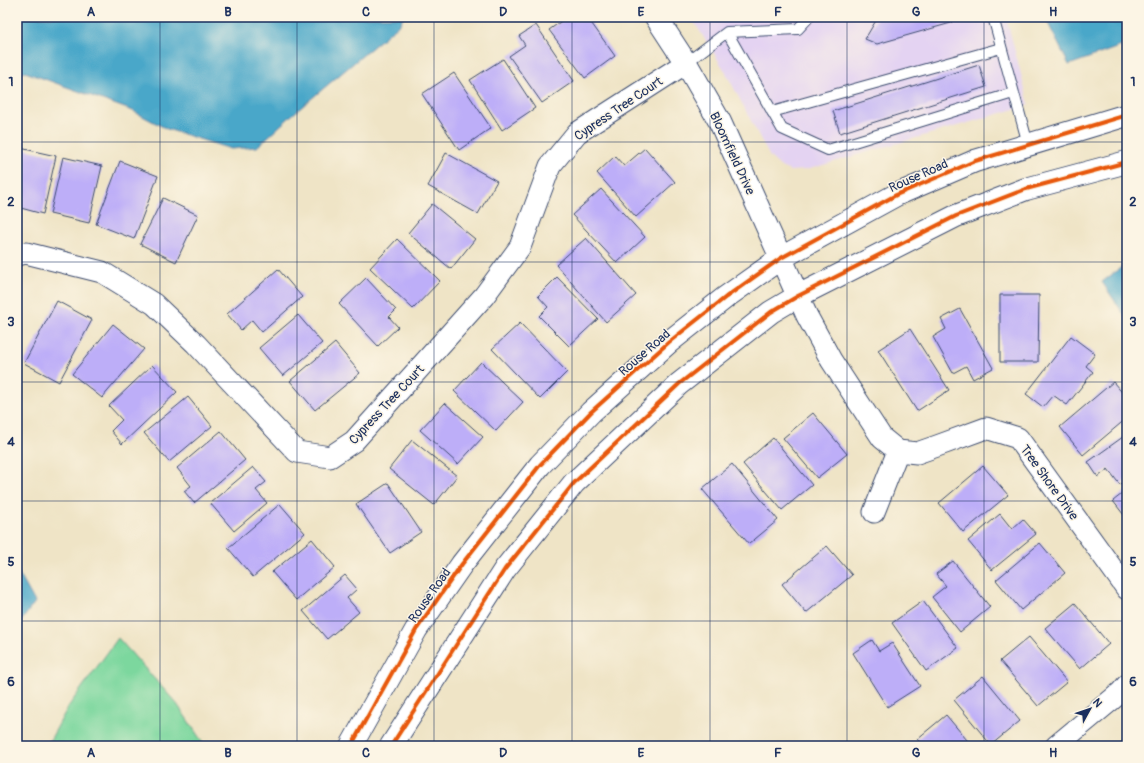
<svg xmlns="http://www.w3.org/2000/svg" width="1144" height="763" font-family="Pangolin,sans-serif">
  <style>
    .built { fill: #e4d3f2 }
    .green { fill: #7cd79e; stroke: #4c837e }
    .water { fill: #4aa7c9; stroke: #326b94 }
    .building { fill: #bdaef8 }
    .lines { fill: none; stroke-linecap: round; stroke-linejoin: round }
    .service-casing { stroke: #3b4a6e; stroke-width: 12 }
    .minor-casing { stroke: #3b4a6e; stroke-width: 23 }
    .tertiary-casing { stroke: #3b4a6e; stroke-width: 24 }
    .service { stroke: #fff; stroke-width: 10 }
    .minor { stroke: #fff; stroke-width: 21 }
    .tertiary { stroke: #fff; stroke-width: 22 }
    .cycleway-casing { stroke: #fcf5e5; stroke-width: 6 }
    .cycleway { stroke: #e8590c; stroke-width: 4 }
    .grid { fill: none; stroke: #1b2f5e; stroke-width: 1; stroke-opacity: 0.55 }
    .labels { text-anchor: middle; stroke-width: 3; stroke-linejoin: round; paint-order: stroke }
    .street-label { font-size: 13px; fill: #1b2f5e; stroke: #fcf5e5 }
    .neatline { fill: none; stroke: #1b2f5e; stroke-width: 1.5 }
    .grid-label { font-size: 13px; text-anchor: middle; font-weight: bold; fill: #1b2f5e }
  </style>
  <rect width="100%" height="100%" fill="#fcf5e5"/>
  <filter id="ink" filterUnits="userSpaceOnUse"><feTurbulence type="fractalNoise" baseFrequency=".025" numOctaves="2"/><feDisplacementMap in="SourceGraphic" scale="8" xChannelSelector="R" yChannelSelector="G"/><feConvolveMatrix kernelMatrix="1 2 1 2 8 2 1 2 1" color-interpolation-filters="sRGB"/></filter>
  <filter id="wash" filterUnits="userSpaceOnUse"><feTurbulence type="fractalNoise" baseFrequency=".012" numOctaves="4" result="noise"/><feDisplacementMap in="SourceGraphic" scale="16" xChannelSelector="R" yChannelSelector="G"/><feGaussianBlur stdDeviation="0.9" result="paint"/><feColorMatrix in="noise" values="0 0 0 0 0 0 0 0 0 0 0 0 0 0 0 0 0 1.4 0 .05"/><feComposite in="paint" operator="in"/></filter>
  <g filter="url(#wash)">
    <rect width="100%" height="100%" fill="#efe4c6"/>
    <path class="built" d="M691,17H1006L1029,105L806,170L790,171L781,167L770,157L725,71Z"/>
    <path class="green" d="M118,638L177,704L205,746H47L68,707Z"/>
    <path class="water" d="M17,17H403L400,24L292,115L257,147L231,149L167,129L133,111L17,69Z
      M1045,17H1127V44L1069,65Z
      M1127,263V319L1102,282Z
      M17,570L35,602L17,627Z"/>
    <g id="blocks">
      <path class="building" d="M567,17H587L615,56L585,78L549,30Z
        M878,17H954L951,23L877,44L865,39Z
        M536,25L574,81L542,103L509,56L525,45L519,36Z
        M503,59L535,108L502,130L470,80Z
        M979,65L986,87L840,133L833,111Z
        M454,73L491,128L459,150L422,94Z
        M20,148L56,156L43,214L17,207V160Z
        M645,148L675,182L636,217L597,173L615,156L624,166Z
        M446,153L497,181L478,214L428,186Z
        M63,157L102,166L89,223L50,214Z
        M120,161L158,176L134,239L96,224Z
        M601,189L645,237L617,263L572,215Z
        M163,198L198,215L176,262L140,244Z
        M432,204L475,239L451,269L408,233Z
        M586,238L636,295L606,322L556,265Z
        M397,239L440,281L413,309L370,268Z
        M278,269L302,297L262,332L252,320L241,330L227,314Z
        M557,277L598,319L569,346L539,316L548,307L538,296Z
        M366,278L396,310L389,317L398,327L378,346L339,304Z
        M1000,295H1039L1038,362H1000Z
        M57,301L92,320L59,382L24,363Z
        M960,309L993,368L973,379L966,366L953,373L933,337L946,329L941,319Z
        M298,315L322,343L283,376L259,348Z
        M520,323L567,372L540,399L492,349Z
        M113,324L144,349L102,398L72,374Z
        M910,329L949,390L917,411L878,350Z
        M1071,336L1095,354L1086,366L1093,372L1067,405L1053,395L1043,407L1026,394Z
        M335,343L360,373L315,410L290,381Z
        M481,362L523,402L496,431L454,391Z
        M152,365L177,392L122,444L111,431L122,420L109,406Z
        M1113,382L1127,398V418L1083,455L1060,427Z
        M188,397L212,426L169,462L144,433Z
        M445,403L483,437L458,464L420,430Z
        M813,413L847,454L817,478L783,438Z
        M221,431L245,460L194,503L184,491L191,486L177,468Z
        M1127,434V479L1120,485L1108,469L1098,477L1088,462Z
        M773,438L812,485L782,510L743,464Z
        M412,440L457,476L434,505L389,469Z
        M732,464L778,520L749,544L702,489Z
        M983,466L1008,495L963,532L939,503Z
        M253,467L266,482L256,490L267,503L234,531L210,503Z
        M388,483L421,532L390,553L356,504Z
        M1127,490V519L1113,501Z
        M280,504L305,533L253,577L228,548Z
        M1000,514L1012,529L1023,519L1036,534L992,570L968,541Z
        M312,539L335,567L296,600L272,572Z
        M1040,543L1065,573L1021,610L996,580Z
        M827,546L852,575L806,613L782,584Z
        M953,561L990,607L960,632L932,597L946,586L936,574Z
        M345,575L357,589L347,598L359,612L327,639L303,611Z
        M923,601L958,648L926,671L892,623Z
        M1075,603L1109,644L1080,669L1045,628Z
        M1029,637L1067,682L1038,706L1000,661Z
        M872,640L879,651L892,643L920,686L887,707L853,653Z
        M983,676L1020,721L991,745L954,700Z
        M946,715L972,746H923L917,739Z
        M1127,738V746H1117Z"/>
    </g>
  </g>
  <g filter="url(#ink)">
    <use href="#blocks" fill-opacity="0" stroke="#3b4a6e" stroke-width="1"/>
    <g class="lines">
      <g class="service-casing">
        <path id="service" d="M993,17L1028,144
          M727,32L782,129L828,150L1013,93
          M686,63L727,32L798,29L809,17
          M772,112L1001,48"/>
      </g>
      <g class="minor-casing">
        <path id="minor" d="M17,255L26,253L102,272L154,304L196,344L297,452L330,457L354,441L484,296L520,247L550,166L577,133L686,63
          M798,296L807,316L831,360L882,438L898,451L917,453L937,446L986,428L1018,438L1127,589
          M874,512L898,451
          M1056,746L1121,692L1127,685"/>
      </g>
      <g class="tertiary-casing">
        <path id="tertiary" d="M656,17L686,63L720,122L798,296
          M351,746L416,630L462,564L540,465L591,412L669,342L726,297L781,258L896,195L975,161L1127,115
          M391,746L505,569L574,483L679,384L771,312L798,296L956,216L1026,189L1127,162"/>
      </g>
      <use href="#service" class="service"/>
      <use href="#minor" class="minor"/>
      <use href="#tertiary" class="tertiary"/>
      <g class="cycleway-casing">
        <path id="cycleway" d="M351,746L416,630L462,564L540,465L591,412L669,342L726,297L781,258L896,195L975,161L1127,115
          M391,746L505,569L574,483L679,384L771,312L798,296L956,216L1026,189L1127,162"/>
      </g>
      <use href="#cycleway" class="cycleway"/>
    </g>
  </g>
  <path class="grid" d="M160,17V746M297,17V746M434,17V746M572,17V746M710,17V746M847,17V746M984,17V746M17,142H1127M17,262H1127M17,382H1127M17,501H1127M17,621H1127"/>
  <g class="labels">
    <g class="street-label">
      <text transform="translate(618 108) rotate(-34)" y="5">Cypress Tree Court</text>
      <text transform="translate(733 153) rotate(65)" y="5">Bloomfield Drive</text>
      <text transform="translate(918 175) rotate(-24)" y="5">Rouse Road</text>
      <text transform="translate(644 352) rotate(-41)" y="5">Rouse Road</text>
      <text transform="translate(386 404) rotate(-47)" y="5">Cypress Tree Court</text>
      <text transform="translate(1050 482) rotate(54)" y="5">Tree Shore Drive</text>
      <text transform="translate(429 595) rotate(-55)" y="5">Rouse Road</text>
    </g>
  </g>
  <rect width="1144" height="763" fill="none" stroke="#fcf5e5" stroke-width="44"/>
  <g transform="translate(1090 709) rotate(50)" stroke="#fcf5e5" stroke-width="3" paint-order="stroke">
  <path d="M0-3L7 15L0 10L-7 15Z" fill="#1b2f5e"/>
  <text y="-6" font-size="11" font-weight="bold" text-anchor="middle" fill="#1b2f5e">N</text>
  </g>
  <rect x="22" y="22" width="1100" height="719" class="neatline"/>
  <g class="grid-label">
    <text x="91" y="16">A</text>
    <text x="228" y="16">B</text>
    <text x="366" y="16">C</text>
    <text x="503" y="16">D</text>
    <text x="641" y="16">E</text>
    <text x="778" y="16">F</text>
    <text x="916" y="16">G</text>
    <text x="1053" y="16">H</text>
    <text x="11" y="86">1</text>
    <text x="1133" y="86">1</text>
    <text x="11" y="206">2</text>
    <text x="1133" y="206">2</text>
    <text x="11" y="326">3</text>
    <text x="1133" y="326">3</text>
    <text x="11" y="446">4</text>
    <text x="1133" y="446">4</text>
    <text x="11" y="566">5</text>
    <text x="1133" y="566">5</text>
    <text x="11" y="686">6</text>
    <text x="1133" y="686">6</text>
    <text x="91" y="757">A</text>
    <text x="228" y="757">B</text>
    <text x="366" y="757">C</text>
    <text x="503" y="757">D</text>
    <text x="641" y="757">E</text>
    <text x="778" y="757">F</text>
    <text x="916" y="757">G</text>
    <text x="1053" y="757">H</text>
  </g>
</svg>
